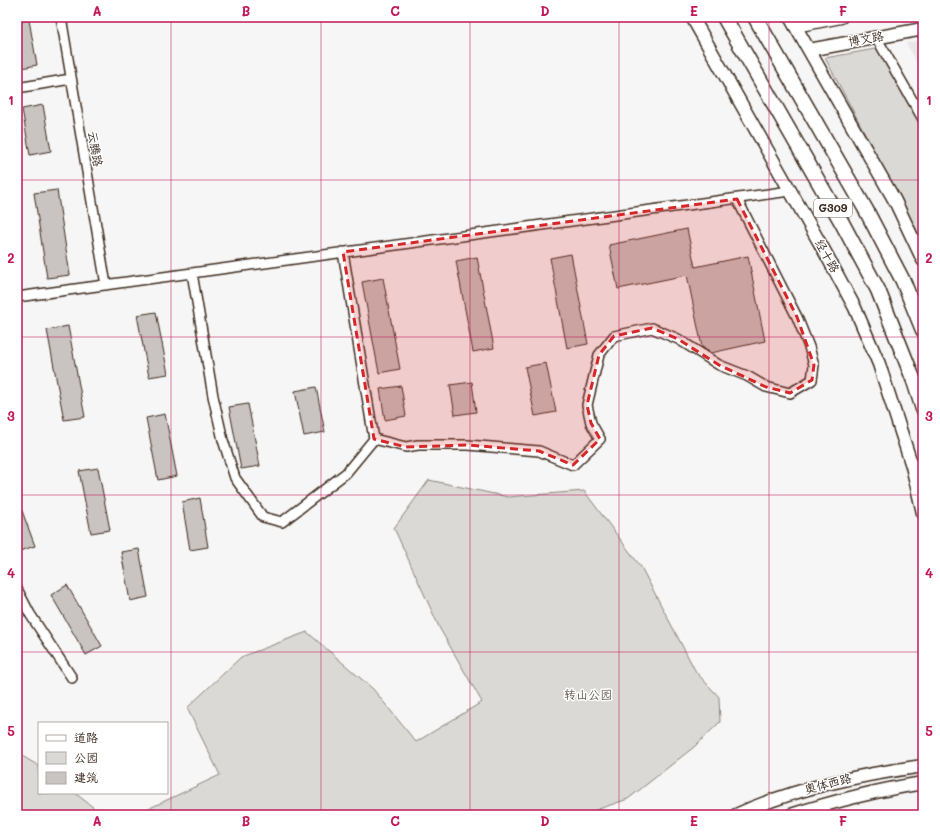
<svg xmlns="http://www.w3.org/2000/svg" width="940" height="832" font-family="Mali,'LXGW WenKai TC',sans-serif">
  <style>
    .built { fill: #e9e7e6 }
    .green { fill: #dbd9d6; stroke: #8b827a }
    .building { fill: #c9c3c1; stroke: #3b2a1e }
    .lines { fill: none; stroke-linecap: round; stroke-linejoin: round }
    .minor-casing { stroke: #3b2a1e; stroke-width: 12 }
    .major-casing { stroke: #3b2a1e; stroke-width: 15 }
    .highway-casing { stroke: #3b2a1e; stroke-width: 17 }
    .minor { stroke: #fff; stroke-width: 9 }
    .major { stroke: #fff; stroke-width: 12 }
    .highway { stroke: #fff; stroke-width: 14 }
    .marked { fill: #d62828; fill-opacity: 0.2; stroke: #d62828; stroke-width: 3; stroke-dasharray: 8 5; stroke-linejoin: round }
    .grid { fill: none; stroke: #c2185b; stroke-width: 1; stroke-opacity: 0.55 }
    .labels { text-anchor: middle; stroke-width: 3; stroke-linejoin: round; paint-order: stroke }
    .shield { fill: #fff; stroke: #766a62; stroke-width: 1 }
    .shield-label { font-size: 11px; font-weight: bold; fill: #3b2a1e }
    .street-label { font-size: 12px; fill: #3b2a1e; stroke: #fff }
    .park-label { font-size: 12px; fill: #63564c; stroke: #fff }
    .neatline { fill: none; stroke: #c2185b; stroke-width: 1.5 }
    .grid-label { font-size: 13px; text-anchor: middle; font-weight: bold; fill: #c2185b }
  </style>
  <rect width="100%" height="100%" fill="#f7f6f6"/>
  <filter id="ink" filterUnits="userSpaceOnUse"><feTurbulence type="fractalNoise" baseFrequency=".025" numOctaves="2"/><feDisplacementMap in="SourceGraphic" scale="8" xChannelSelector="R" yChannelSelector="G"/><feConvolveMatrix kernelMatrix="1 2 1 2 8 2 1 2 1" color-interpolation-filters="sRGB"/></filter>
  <g filter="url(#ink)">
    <path class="built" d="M923,40V73L906,43Z"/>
    <path class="green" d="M886,47L923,118V243L825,58Z
      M429,480L508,497L584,491L641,567L696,672L719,697L720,722L694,747L628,799L581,815H135L220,775L187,708L241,657L307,632L373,689L416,742L482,702L440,629L394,528Z
      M17,753L39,766V793H75L103,815H17Z"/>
    <path class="building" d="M29,20L37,65L17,69V22Z
      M43,105L51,151L30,155L22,109Z
      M57,190L70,275L47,278L34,193Z
      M687,229L695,267L748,256L765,341L711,353L702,347L687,275L618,289L609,245Z
      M571,254L588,344L567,348L550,258Z
      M477,257L494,348L473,352L456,261Z
      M383,278L400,369L379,373L362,282Z
      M156,312L168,374L149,377L137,315Z
      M68,326L85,417L64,420L47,330Z
      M546,363L556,412L535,416L525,367Z
      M472,382L476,412L455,415L450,385Z
      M401,386L406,416L385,420L380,389Z
      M316,387L325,432L304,436L295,391Z
      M248,404L260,466L241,469L229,407Z
      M165,414L177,476L158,480L146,418Z
      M98,468L110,530L91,533L79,471Z
      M200,498L208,547L190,550L182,502Z
      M18,500L35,546L17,552V501Z
      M139,549L148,597L130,601L121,552Z
      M67,585L102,646L86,655L51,595Z"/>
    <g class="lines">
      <g class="minor-casing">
        <path id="minor" d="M61,17L106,285
          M876,37L923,119
          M17,88L71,79
          M343,252L374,439
          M192,273L213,396L223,440L235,478L263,517L282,522L346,473L374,439L406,447L418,445H468L539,451L573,465L600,439L591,423L587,405L599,355L614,336L652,328L678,339L719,365L747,376L766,387L790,393L812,380L814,365L809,347L797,317L737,199
          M17,297L790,191
          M17,589L30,614L72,678"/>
      </g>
      <g class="major-casing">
        <path id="major" d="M692,17L826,254L855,308L879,364L912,466L923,513
          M790,17L895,201L923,260
          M795,26L841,17
          M809,50L923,29
          M736,815C795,788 859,775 923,766
          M791,815C835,801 878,790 923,783"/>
      </g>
      <g class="highway-casing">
        <path id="highway" d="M724,17L841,221L878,290L914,381L923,409
          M755,17L866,210L903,281L923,330"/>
      </g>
      <use href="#minor" class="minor"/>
      <use href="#major" class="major"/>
      <use href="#highway" class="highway"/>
    </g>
  </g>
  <path class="marked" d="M737,199L797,317L814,365L812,380L790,393L766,387L719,365L678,339L652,328L614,336L599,355L587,405L591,423L600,439L573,465L539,451L468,445L406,447L374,439L343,252Z"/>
  <path class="grid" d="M171,17V815M321,17V815M470,17V815M619,17V815M769,17V815M17,180H923M17,337H923M17,495H923M17,652H923"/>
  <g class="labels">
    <rect class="shield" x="814" y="199" width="38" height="18" rx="3"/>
    <g class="shield-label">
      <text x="833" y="212">G309</text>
    </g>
    <g class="street-label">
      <text transform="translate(866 39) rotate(-10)" y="4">博文路</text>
      <text transform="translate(95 149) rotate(80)" y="4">云腾路</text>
      <text transform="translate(827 256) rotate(61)" y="4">经十路</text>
      <text transform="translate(828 784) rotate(-15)" y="4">奥体西路</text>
    </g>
    <g class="park-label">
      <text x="588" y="699">转山公园</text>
    </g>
  </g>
  <rect width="940" height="832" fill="none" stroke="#fff" stroke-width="44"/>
  <rect x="38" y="722" width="130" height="72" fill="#ffffff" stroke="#b1aaa5"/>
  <rect x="46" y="735" width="20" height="6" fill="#ffffff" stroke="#b1aaa5"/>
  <text x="74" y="742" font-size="12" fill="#3b2a1e">道路</text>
  <rect x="46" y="752" width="20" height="12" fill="#dbd9d6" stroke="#b1aaa5"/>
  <text x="74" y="762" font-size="12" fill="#3b2a1e">公园</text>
  <rect x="46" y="772" width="20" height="12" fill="#c9c3c1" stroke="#b1aaa5"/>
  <text x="74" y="782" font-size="12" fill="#3b2a1e">建筑</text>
  <rect x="22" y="22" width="896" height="788" class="neatline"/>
  <g class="grid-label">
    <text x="97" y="16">A</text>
    <text x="246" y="16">B</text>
    <text x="395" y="16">C</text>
    <text x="545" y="16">D</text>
    <text x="694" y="16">E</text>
    <text x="843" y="16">F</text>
    <text x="11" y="105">1</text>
    <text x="929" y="105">1</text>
    <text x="11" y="263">2</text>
    <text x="929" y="263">2</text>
    <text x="11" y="421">3</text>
    <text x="929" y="421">3</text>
    <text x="11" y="578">4</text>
    <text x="929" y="578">4</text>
    <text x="11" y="736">5</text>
    <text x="929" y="736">5</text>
    <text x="97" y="826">A</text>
    <text x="246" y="826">B</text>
    <text x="395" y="826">C</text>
    <text x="545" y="826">D</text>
    <text x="694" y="826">E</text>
    <text x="843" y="826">F</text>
  </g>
</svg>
